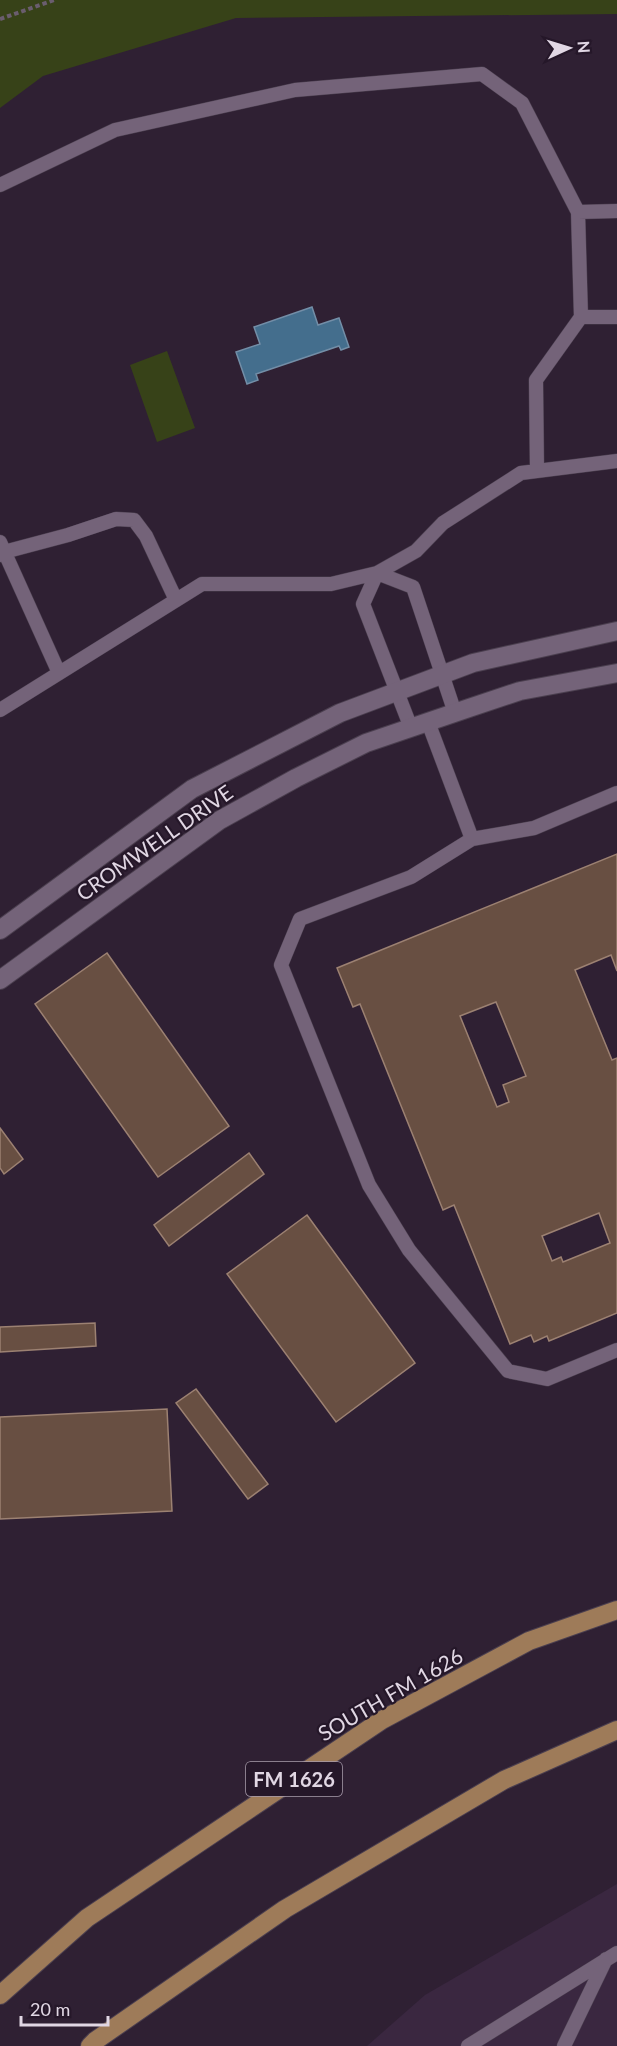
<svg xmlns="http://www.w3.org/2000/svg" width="617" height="2046" font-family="Lato,sans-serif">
<rect width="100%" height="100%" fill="#2f2033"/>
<path fill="#3a2740" d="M617,1884V2046H367L425,1995Z"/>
<path fill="#374218" d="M0,0H617V14L236,18L43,76L0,108Z
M167,351L195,428L157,442L130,365Z"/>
<path fill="#446e8d" stroke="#738ea7" stroke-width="1.5" d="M312,307L318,325L339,318L349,347L341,350L339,346L256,374L258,380L247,384L236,352L260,344L254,327Z"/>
<path fill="#684f42" stroke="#9c8172" stroke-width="1.5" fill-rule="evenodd" d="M617,854V971L611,955L575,970L612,1060L617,1058V1313L549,1341L547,1336L534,1342L531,1335L510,1344L454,1205L443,1210L360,1004L353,1007L337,968ZM496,1002L526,1076L503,1085L509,1102L497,1107L460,1016ZM599,1213L610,1243L563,1262L561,1257L552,1261L542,1236Z
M107,953L229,1126L158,1177L35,1004Z
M0,1128L23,1159L4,1174L0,1168Z
M249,1153L264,1174L169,1246L154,1225Z
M307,1215L415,1363L336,1422L227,1274Z
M95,1323L96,1346L0,1352V1327Z
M196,1389L268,1484L248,1499L176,1403Z
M167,1409L172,1511L0,1519V1417Z"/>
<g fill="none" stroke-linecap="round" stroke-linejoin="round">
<defs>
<path id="lane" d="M0,185L115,130L295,90L482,74L522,103L578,212L617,211
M578,212L581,317
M537,471L536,380L581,317H617
M0,542L59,673
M0,555L4,552L68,535L116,519L134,520L146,536L176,600
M377,573L413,587L455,713
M377,573L363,604L411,728
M0,710L202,584H331L377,573L416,551L443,523L521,473L617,461
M428,722L472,839
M617,793L534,828L472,839L411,877L300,919L281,965L369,1185L409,1250L508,1371L547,1379L617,1350
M468,2046L617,1953
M564,2046L606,1959"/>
<path id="secondary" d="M0,930L192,789L340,713L473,663L617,631
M0,980L220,820L296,778L366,743L469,708L520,691L617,673"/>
<path id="primary" d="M0,1995L87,1918L382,1720L529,1641L617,1610
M90,2046L95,2041L285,1909L504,1780L617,1730"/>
</defs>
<use href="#lane" stroke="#4b3f4f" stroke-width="15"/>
<use href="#secondary" stroke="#4b3f4f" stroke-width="20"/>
<use href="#primary" stroke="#4b3f4f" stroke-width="20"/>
<path stroke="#6a5d6e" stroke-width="4" stroke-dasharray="4.5 3" stroke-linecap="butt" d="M0,19L54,0"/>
<use href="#lane" stroke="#746379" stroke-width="14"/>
<use href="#secondary" stroke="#746379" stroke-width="18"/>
<use href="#primary" stroke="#9e7b59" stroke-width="18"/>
</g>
<g text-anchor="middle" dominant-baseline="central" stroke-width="4.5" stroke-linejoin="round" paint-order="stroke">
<rect fill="#251729" stroke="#a99dac" stroke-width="1.5" x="246" y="1762" width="96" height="34" rx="4.5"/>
<g font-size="20" font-weight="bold" fill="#e1d7e4">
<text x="294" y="1779">FM 1626</text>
</g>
<g font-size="21" fill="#e1d7e4" stroke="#251729">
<text transform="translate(154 842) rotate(-35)">CROMWELL DRIVE</text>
<text transform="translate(390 1694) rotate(-30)">SOUTH FM 1626</text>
</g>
</g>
<g transform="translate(569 48) rotate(86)" stroke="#251729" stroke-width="4.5" paint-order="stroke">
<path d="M0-4.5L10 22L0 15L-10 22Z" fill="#e1d7e4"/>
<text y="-9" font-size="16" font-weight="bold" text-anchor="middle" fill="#e1d7e4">N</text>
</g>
<path d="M21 2016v9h87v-9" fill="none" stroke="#e1d7e4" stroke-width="3"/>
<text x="30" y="2016" font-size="18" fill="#e1d7e4" stroke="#251729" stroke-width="4.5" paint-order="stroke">20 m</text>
</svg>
